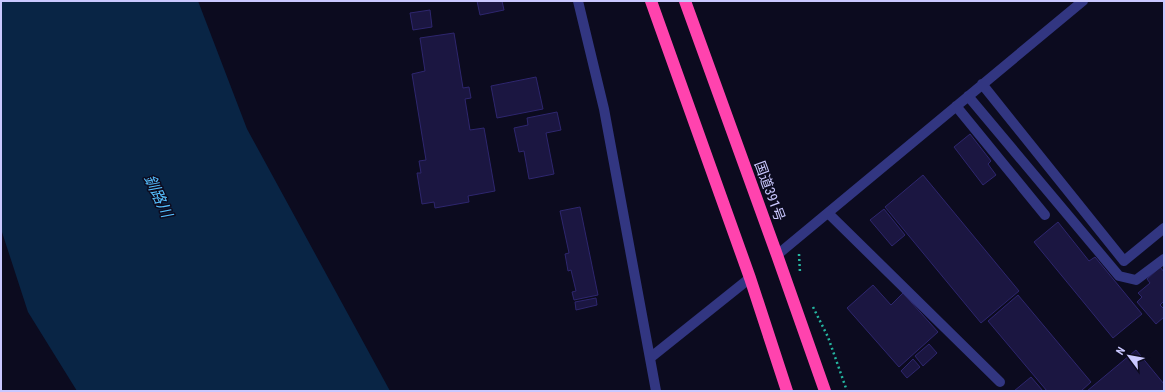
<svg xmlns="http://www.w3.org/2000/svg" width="1165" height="392" font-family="'Roboto Condensed','Noto Sans JP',sans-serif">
<rect width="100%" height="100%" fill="#0c0b1f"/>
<path fill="#092545" d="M1,1H198L247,129L390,391H77L28,312L1,229Z"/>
<path fill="#1b1641" stroke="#2e266e" d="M477,1H502L504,10L480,15Z
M430,10L432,27L413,30L410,13Z
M454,33L463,88L469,87L471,98L465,99L470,130L484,128L495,191L468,196L469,202L435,208L434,202L422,204L417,173H421L419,161L426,160L412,74L425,71L420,38Z
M536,77L543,109L497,118L491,86Z
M557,112L561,130L546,133L554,174L529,179L524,151L519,152L514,128L528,125L527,118Z
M970,134L991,161L988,164L996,175L983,185L954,147Z
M923,175L1019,291L981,323L885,207Z
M580,207L598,295L574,300L572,292L576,291L571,270L568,271L565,254L569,253L560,211Z
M884,209L905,235L892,246L870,220Z
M1058,222L1089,261L1095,257L1142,314L1113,338L1034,242Z
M1160,267L1164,272V301L1160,305L1164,309V317L1156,324L1137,302L1142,297L1138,293L1150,283L1147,279Z
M873,285L891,305L903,293L938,332L899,367L847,308Z
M1018,295L1091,382L1081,391H1047L988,321Z
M596,298L597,305L576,310L575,302Z
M929,344L937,353L923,366L915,356Z
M1136,350L1164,384V391H1087Z
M913,359L920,367L907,378L901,371Z
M1031,377L1043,391H1014Z"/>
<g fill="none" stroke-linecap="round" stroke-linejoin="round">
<path stroke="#25b6a1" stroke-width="2.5" stroke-dasharray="2 3" stroke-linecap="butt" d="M799,254L800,273
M813,307L828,337L847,391"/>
<path stroke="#323681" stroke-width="10" d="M578,1L604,109L656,391
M982,84L1124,261L1164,228
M968,96L1119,276L1136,280L1164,259
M956,106L1045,215
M828,213L1000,382
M777,255L1083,1
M650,358L750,278"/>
<path stroke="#ff43ae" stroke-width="12" d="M651,1L750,278L787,391
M685,1L777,255L825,391"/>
</g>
<g text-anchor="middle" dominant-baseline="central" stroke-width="3" stroke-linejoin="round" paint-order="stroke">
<g font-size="14" fill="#cac8ff" stroke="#0c0b1f">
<text transform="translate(770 191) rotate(70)">国道391号</text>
</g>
<g font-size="15" font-style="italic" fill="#56c0ff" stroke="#0c0b1f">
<text transform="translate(158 196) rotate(65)">釧路川</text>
</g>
</g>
<rect width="1165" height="392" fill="none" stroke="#cac8ff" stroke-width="4"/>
<g transform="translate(1129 356) rotate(302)" stroke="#0c0b1f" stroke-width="3" paint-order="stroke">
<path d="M0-3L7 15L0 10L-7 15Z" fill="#cac8ff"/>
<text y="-6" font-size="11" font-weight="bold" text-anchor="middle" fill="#cac8ff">N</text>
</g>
</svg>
